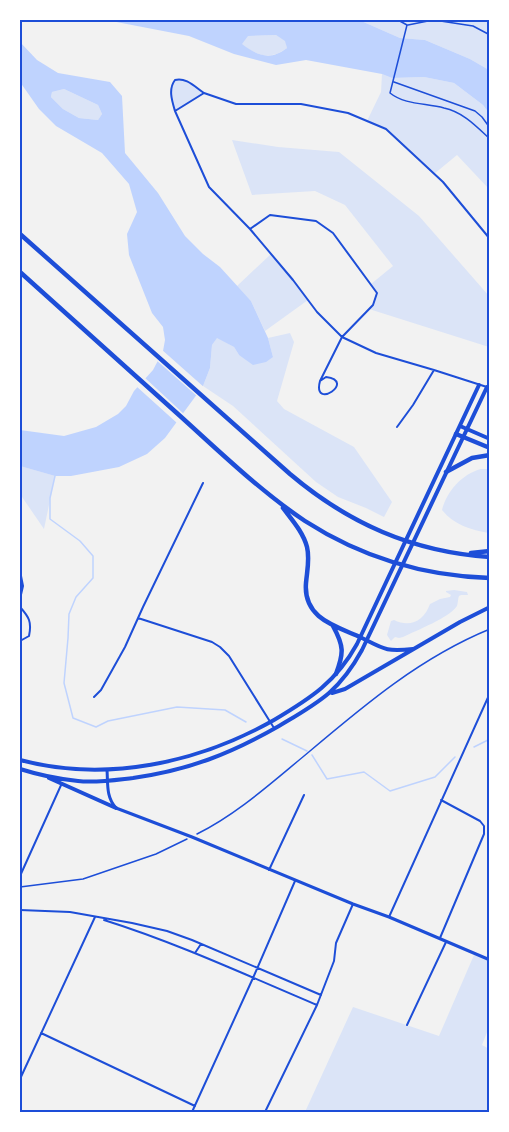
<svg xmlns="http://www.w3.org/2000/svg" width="509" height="1132" font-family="'Varela Round',sans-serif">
<rect width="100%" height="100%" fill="#f2f2f2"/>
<path fill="#dbe4f7" d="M359,20H489V70L470,59L425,40L400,38Z
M276,35L286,41L287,48C269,61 257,55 241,44L247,36Z
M382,74L392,78L424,77L454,83L483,105L489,113V189L457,155L434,174L386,129L367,121L381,92Z
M175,80L186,81L204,93L175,111C172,101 168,89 175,80Z
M64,89L98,105L102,114L98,120L79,118L63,109L51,97L52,92Z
M232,140L278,147L339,152L419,216L489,296V347L369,309L373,306L378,293L371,284L393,266L345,205L315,191L252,195Z
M271,254L308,300L265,331L251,301L237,286Z
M290,333L294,342L277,401L284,409L354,447L392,502L384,517L366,508L338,497L316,482L233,406L203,386L210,368L212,345L217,337L234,347L239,355L273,357L268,338Z
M20,466L55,476L44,529L20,494Z
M481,469H489V533C471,530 454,525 442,510C447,491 462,474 481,469Z
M454,590L467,592L468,595H461L459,596C458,598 458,603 457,606C449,618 417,630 403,637L399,638L395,637L391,641L387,635L391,621L394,620C410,628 424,621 430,604L440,599L450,597L451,595L446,592V591Z
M474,955L489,961V1027L482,1045L489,1049V1112H305L353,1007L439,1036Z"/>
<path fill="#bfd3fe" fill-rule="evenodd" d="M106,20H359L400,38L425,40L470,59L489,70V113L483,105L454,83L424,77L392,78L382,74L306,60L276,65L234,54L189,36ZM276,35L285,41L287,48C270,61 258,56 242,44L248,36Z
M20,42L37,60L58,73L110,82L122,96L125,153L158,193L185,236L203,254L220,267L251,301L268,338L273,357L266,362L253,365L239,355L234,347L217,338L212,345L210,368L203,386L165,438L147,454L119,467L71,476H55L20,466V430L64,436L96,427L118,414L126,406L134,391L153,370L163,351L165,340L163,327L152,313L129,255L127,234L137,212L129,184L102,153L56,126L39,109L20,82ZM64,89L98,105L102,114L98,120L79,118L63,109L51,97L52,92Z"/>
<path fill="#f2f2f2" d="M161,349L205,388L198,397L155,359Z
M144,377L185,415L177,423L136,386Z"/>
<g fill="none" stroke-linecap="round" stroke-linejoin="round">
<path stroke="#bfd3fe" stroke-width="1.5" d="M55,476L50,498V519L80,541L93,556V578L76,597L69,614L68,638L64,683L73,718L96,727L108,721L177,707L225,710L246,722
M282,739L307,751
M474,747L490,739
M312,755L327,779L364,772L390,791L435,777L455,757"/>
<path stroke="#1d4ed8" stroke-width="1.5" d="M398,20L407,25
M434,20L473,26L490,35
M407,25L390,93C405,105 426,103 444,108C463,112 476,126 490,139
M408,25L433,20
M394,82L475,111L482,117L490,128
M197,834C237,814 270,784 304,756C362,707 419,658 490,629
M20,887L83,879L156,854L187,839"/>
<path stroke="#1d4ed8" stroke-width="2" d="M175,111C172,101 168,89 175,80C186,77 195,87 204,93
M250,229L270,215L316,221L333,233L377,293L373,305L342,337L320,381C312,411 357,381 326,377L320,381
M490,239L443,182L386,129L348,113L301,104H236L204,93L175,111L209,187L250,229L293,280L317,312L342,337L376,353L434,370L490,388
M397,427L413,405L434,370
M20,571L23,586L20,599
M20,607C29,617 32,622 29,636L20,641
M138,618L212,642L220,647L229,656L274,728
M94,697L101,690L125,647L143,607L203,483
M269,870L304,795
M20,876L62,783
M20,910L70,912L132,923L167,931L192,940L321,995
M389,917L490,693
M104,920C177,943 246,975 317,1005
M440,938L484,834V826L480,821L441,800
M195,953L201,944
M407,1025L446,942
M41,1033L195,1106
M20,1079L95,917
M192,1112L253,978L295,881
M265,1112L317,1005L334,961L336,943L353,904"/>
<path stroke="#1d4ed8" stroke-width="3" d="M107,770C108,784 106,797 116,808L192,837L353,904L389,917L490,960"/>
<path stroke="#1d4ed8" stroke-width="4" d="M460,426L490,439
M360,637C384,649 385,652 413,649
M332,693L345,689L460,622L490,607
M20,760C106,783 198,763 274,720C311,698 336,682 357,644L479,385
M20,769C39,775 58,779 78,781C96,783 115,780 133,778C189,770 230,754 279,726C319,702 339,692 362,650L487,387
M49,778L116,808"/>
<path stroke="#1d4ed8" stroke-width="4.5" d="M20,234L290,474C348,523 412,552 490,557
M20,272C73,320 126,368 179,415C219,451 260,491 305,521C361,557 423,576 490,578
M456,434L490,448
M446,472L472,458L490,455
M283,508C292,520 303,532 307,547C310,559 307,571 306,583C303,618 335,626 360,637
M471,553L490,551
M333,626C344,646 344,653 336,674"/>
</g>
<rect width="509" height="1132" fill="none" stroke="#ffffff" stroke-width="42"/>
<rect x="21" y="21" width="467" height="1090" fill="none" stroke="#1d4ed8" stroke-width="2"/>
</svg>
